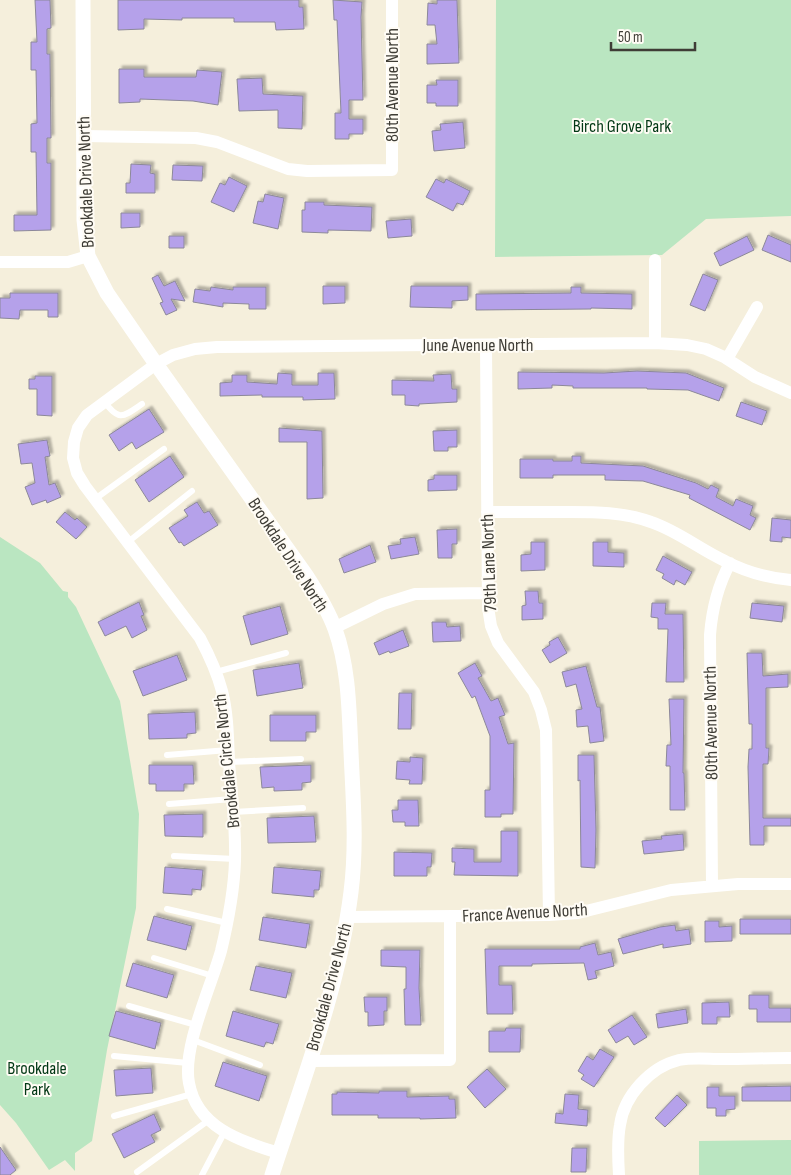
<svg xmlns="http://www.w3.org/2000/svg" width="791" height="1175" font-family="'Sofia Sans Condensed',sans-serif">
<defs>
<filter id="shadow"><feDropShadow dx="3" dy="-3" stdDeviation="1" flood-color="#0004"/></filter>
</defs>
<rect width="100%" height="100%" fill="#f5efdc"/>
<path fill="#bae6c1" d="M496,0H791V216L706,219L662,255L495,257Z
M0,537L40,563L63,591L68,592V597L76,607L120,701L139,814L136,908L107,1050L92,1141L75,1153V1171L65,1160L49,1170L16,1123L0,1105Z
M791,1140V1175H699V1141Z"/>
<path fill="#b5a1ea" stroke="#8c8899" filter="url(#shadow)" d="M35,0H50L51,28L47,29V54H50L51,138H47V163H51V230L14,231V215H37L36,152H31V124L37,123L36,70H31V42H37Z
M118,0H299V7H303L304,29L276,30L275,22H234V18H182V20L144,19V29L118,30Z
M333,0L362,2L361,17L363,100H349V119H363V134H349V139H335V113H341L337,20H334Z
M437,0H457L459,63L427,64V44H437L435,25H427L428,3L437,4Z
M119,69H144V77H196L197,70L222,72L218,105L193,101L140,99V102L119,103Z
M262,78L263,94L303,96L302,129L278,128V110L239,111L237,79Z
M436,80H458V106H436V103H427V85H437Z
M463,122L465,148L434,151L432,131L441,130L440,124Z
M131,164L151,165L150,173L155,174V193H126V183H130Z
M173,165L203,166L202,181L172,180Z
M229,177L247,186L234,212L211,202L220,183L225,185Z
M436,179L444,183L446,179L470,191L463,205L457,203L453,211L426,197Z
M265,194L284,198L278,229L253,223L258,201L263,202Z
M305,202H324V205L372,207L371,231L328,230V233L302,232V210H305Z
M121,213H140V227L121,228Z
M411,219L412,236L388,238L386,221Z
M768,235L791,245V262L762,250Z
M169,236H184V248H169Z
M747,236L754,250L720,266L714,253Z
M703,274L718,280L705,311L690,305Z
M158,275L164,286L175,281L185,301L171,299L177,310L166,315L160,303L163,302L152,278Z
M323,286H345V303L323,304Z
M411,286H468V300L452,301V308L410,307Z
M211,287L233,290V287H266V309H249V304L223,303V307L193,302L195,289L210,291Z
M571,287H581V293L632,294V309L591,308V309L476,310V294L571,293Z
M10,293H58V317H48V310H20L19,319L0,318V298H10Z
M637,371L686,373L724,388L719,401L688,390L647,389V388H573V386L552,385V388L518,389V372L604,373Z
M278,373L292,374V385H318V373H334L335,399L303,400V397H262V395L220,396V383L232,382V375H247V382L277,384Z
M451,374L452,389H457V402L419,404V406L405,405V395H392V380L434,381L433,375Z
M35,376H52V416L37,415V389H29V379H35Z
M741,402L767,411L762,425L736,416Z
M149,409L164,432L136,449L132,442L119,451L109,435Z
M279,428L322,431L323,498L307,499V442H279Z
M457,430V447H448V451H434L433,431Z
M47,440L50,456L45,457L49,485L55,483L61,497L47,503L46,500L32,505L25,487L35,483L32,463L21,464L18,444Z
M170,456L184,477L149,502L135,480Z
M572,456H581V463L643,466L696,483L708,489L711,485L719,489L716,497L733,506L736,499L753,506L750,515L756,518L750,530L689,498L690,495L643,481L605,480V475H553V478H520V459H553V461H572Z
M434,475H457V490L428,491V480L434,479Z
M197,502L204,513L209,511L218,525L184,546L181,542L179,543L169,528L188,516L184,510Z
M65,512L75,520L77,518L87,527L76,539L56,522Z
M772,518L791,520V538L782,537V542L770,541Z
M457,529V544H452V558H438L437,530Z
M415,537L419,554L391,559L388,546L401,544L400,539Z
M531,542H545V570L521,571V555L531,554Z
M593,542H608V552L624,553V567L593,566Z
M370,545L376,562L344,573L339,559Z
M663,556L692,572L685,585L676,580L674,585L662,578L664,574L656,570Z
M525,591H538L539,603H543V619L522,620V606L526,605Z
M139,602L144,615L141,616L147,630L132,638L126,626L105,636L98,622Z
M652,603H666L665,614H683L684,682H666L668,629H658V618L651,617Z
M752,603L784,606L782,622L750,618Z
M280,606L288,634L251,645L243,616Z
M432,622H446L447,627L460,626L461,641L433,642Z
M403,630L409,646L390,653L389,651L379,655L374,643Z
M558,637L567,653L550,663L542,650L550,645L549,642Z
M747,653H762L763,676L788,674V687L766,688V748H769L768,764H763V818H791V826H764V845H750L748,767L749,749H752V724H749Z
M177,655L187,680L143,696L133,671Z
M299,663L303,688L257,696L253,670Z
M475,663L482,676L478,678L491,701L498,698L505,715L499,717L508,744L514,743L513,814H501V817H485V790H490V736L475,696L472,698L458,673Z
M586,666L597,707H600L604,741L590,743L588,726L577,727L576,710L582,709L576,684L566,687L562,672Z
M399,693H412L411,729H398Z
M669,699H684L683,773H684L685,810H670V766H666L667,745H671Z
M195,712L196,733L187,734V738L149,739L148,714Z
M270,715H316V732H306V741H270Z
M578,755H594L596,830L595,868L581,867L580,780L578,781Z
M410,757L423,758L422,784H409L410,780L396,779L397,761L410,762Z
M149,765H193L194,784H184V791H156V784H149Z
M311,765V782L302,783V790L274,791V787L262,788L260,767Z
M398,800H418L419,826H405V822H393L392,810H398Z
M203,814V837L165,836L164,815Z
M314,816L316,842L268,843L267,818Z
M501,831H518V876L454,875L455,862H452V848L474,849V862H501Z
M683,834L684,850L644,854L642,841L662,839L661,836Z
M394,852L432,853L431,867H427V876H394Z
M165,867L203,870L201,890L192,889V895L163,893Z
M274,867L321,871L319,890H314V897L272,893Z
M154,916L192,926L186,950L147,940Z
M263,917L310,924L306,948L259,940Z
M740,919H791V934H740Z
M705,921H719V927L732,926V941L705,942Z
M675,925L676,931L689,929L691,944L663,948V944L623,954L618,939L660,927Z
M595,943L598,955L611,952L614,966L595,971L597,978L588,980L584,963L532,964V966H499V985H512L513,1014H487L485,949H580V947Z
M381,950H420L419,988L421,1025H405L404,989H406V967L381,966Z
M133,963L174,975L167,998L126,986Z
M256,966L292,973L286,998L250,990Z
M749,995H769V1008H791V1022H757V1009H749Z
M364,997H387V1011H384V1025L368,1026V1012H365Z
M729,1002L730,1017H717V1024H702V1003Z
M686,1009L688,1023L658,1028L656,1014Z
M116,1011L161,1023L155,1049L109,1036Z
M233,1011L279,1024L273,1044L266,1042L264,1047L226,1036Z
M632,1015L647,1037L634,1045L628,1036L616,1043L608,1030Z
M506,1028H521L520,1052H489V1031H505Z
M600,1049L614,1057L594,1087L581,1079L584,1075L578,1071L587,1056L593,1060Z
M223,1062L267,1076L259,1101L215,1086Z
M151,1068L153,1093L116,1096L114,1070Z
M487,1069L506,1089L485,1108L467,1087Z
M791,1086V1101H742V1087Z
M707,1087H719V1096H735V1109L726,1110V1116H716V1108H707Z
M379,1091H407V1097L449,1096V1099H455L456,1118L420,1119V1118H378V1115H332V1094H337V1092L379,1093Z
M565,1094L579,1095L578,1109L588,1110L587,1126L555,1123L556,1113L563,1114Z
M677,1095L687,1105L665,1127L655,1118Z
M154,1114L161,1130L151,1135L155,1142L124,1158L112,1134Z
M0,1147L16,1170L10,1175H0Z
M572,1148H587L586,1172H571Z"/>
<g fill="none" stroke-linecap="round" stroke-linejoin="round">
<path stroke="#fff" stroke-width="6" d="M104,401C119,422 123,417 142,404
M95,499L164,449
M128,542L192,491
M216,672L286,653
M167,755L228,750
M229,762L301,759
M169,804L232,799
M233,812L303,808
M174,856L235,859
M167,909L227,923
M154,958L213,976
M129,1006L196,1025
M193,1040L260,1065
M114,1056L188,1063
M114,1116L192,1094
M137,1172L209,1120
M202,1175L224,1133"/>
<path stroke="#fff" stroke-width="12" d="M84,136L196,138L217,142L288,169L307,171L392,170V0
M655,260V343
M0,262H68L88,256
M486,345L488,607L491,626L498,643L534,692L541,710L546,730L549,915
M727,359L757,307
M487,512C511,512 536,512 560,512C591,512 621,511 651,522C678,531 699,549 725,561C746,572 767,578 791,580
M334,628L383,604L415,594L487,593
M712,886L710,635C712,609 717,587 730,563
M347,917L549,915L578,913L671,890L738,884H791
M309,1061L450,1060V916
M279,1153C241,1141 197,1128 189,1083C182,1048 211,987 221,951C228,922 234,891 235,861C236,828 232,795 229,763C228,739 228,714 222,691C217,672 209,655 200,638L85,486L77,473L73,458L74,442L78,428L87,415L156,364L173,355L195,349L217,347L655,343L687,345L706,349L724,357L755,377L791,393
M619,1175C618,1159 617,1141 620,1125C624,1096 650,1067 679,1060C693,1057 708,1059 722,1059C745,1059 768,1058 791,1058"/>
<path stroke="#fff" stroke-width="15" d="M83,0L84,220L88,256L107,293L156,364L306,575C317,592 328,610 335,629C349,668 349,710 351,752C353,798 357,845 351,892C339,989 302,1082 272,1175"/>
</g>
<g text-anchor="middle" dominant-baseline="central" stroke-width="4" stroke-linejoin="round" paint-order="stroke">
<g font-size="18" fill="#3f3d36" stroke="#fffcf5">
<text transform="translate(392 85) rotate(-90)">80th Avenue North</text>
<text transform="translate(86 182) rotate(-92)">Brookdale Drive North</text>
<text x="478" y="345">June Avenue North</text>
<text transform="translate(288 555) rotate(57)">Brookdale Drive North</text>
<text transform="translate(489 563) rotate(-92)">79th Lane North</text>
<text transform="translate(711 723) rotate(-91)">80th Avenue North</text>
<text transform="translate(227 761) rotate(-96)">Brookdale Circle North</text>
<text transform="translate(525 913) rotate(-3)">France Avenue North</text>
<text transform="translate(329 987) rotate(-75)">Brookdale Drive North</text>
</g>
<g font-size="18" fill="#023815" stroke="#fffcf5">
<text x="622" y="126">Birch Grove Park</text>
<text x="37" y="1068">Brookdale<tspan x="37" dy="21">Park</tspan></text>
</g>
</g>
<path d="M611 42v8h84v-8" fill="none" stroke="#3f3d36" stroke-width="2.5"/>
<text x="618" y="42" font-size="15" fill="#3f3d36" stroke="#fffcf5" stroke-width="4" paint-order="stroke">50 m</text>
</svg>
